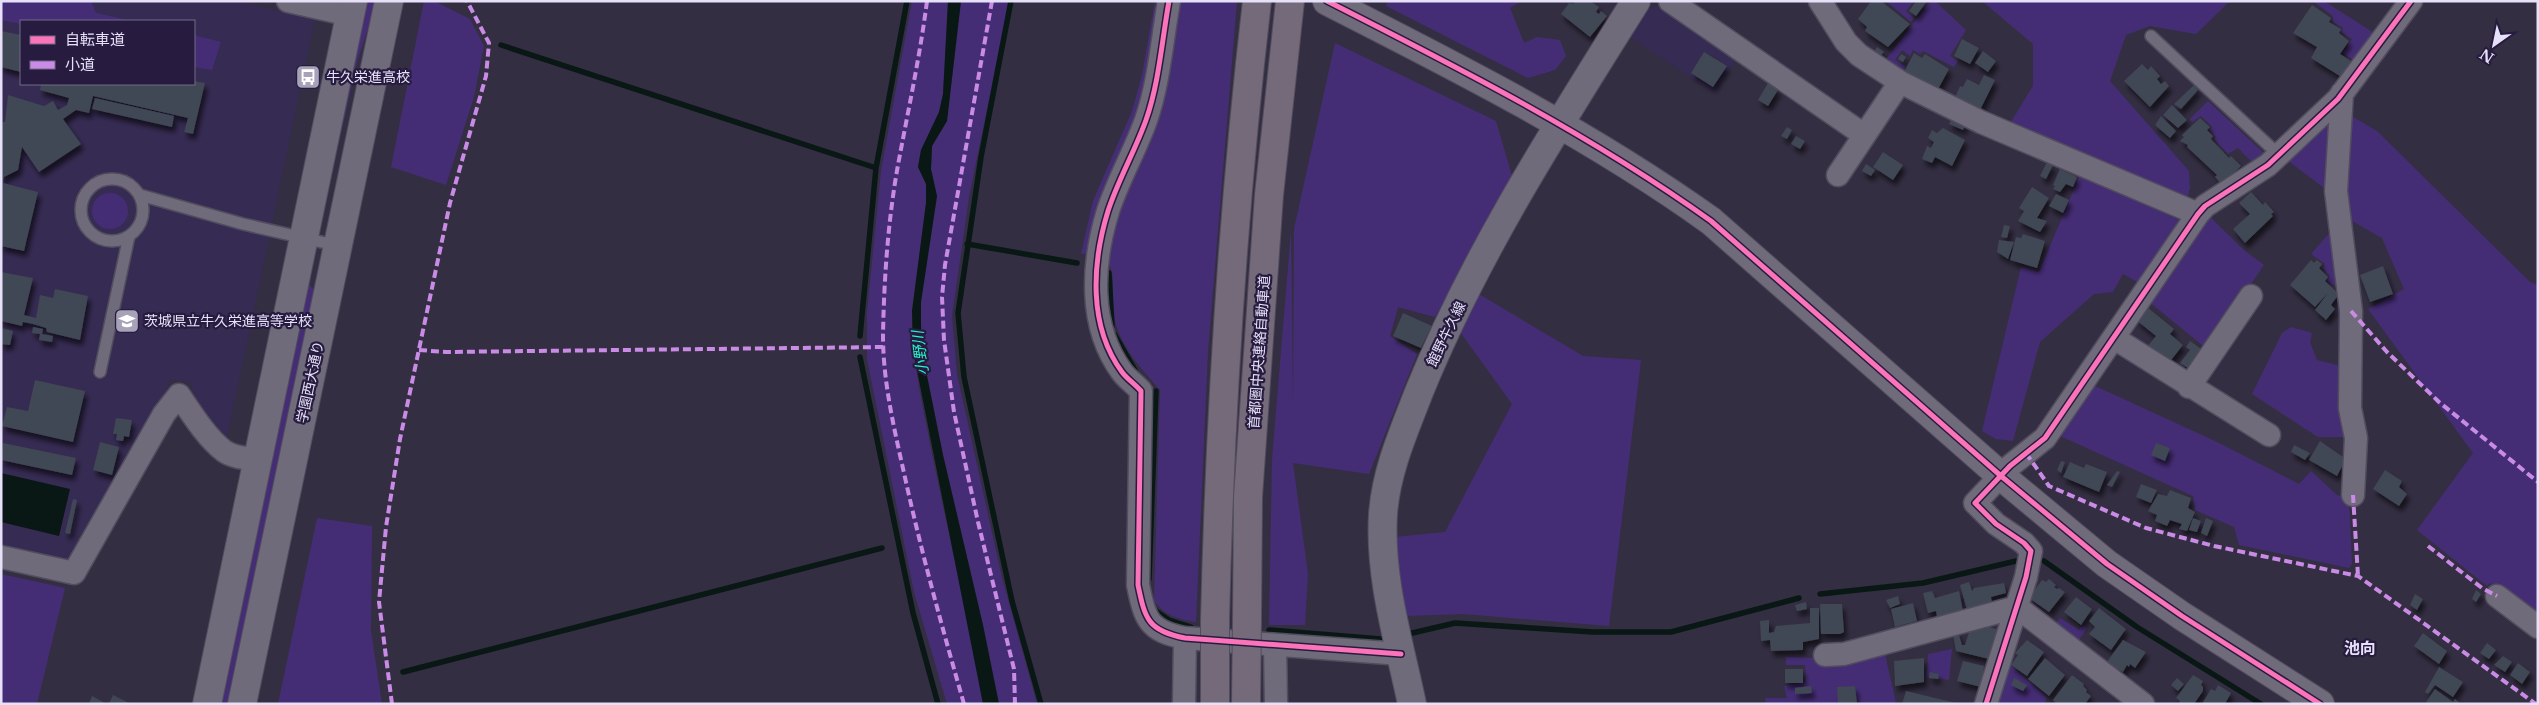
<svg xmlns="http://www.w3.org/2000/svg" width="2539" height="705" font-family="'Libre Baskerville','Noto Sans JP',serif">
<defs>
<filter id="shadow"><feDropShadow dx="3" dy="5.5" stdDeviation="2.5" flood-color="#0009"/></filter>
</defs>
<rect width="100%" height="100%" fill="#342e42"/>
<path fill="#362b52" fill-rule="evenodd" d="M1,1H237L315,19L227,438L203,414L189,381L170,380L161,404L72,559L63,564L1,550ZM21,21H194V84H21Z
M1659,6L1736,59L1715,93L1628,36L1644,9Z"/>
<path fill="#452d75" d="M1,1H91L96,13L132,21H21V24L1,20Z
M363,1H377L357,62L331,178Z
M424,1H434L470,19L484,46L474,97L446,185L391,167Z
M912,1H948L943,94L939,112L921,150L918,167L926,184V203L912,311C911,359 923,406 932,454C949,537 969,620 983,704H947L914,592L867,359V313L881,171Z
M961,1H1009L969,197L952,316L957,374L1002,578L1037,704H999L983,625L943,455L922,351L921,325V302L937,196L931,169L932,146L947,121Z
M1155,1C1160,89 1122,172 1092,253L1081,254L1093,201L1132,111L1142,75Z
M1176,1H1237L1208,351L1196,622C1177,619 1166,616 1154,601L1160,390C1139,366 1117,343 1113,310C1111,294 1117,275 1107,261L1111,233Z
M1388,1H1521L1510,8L1524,43L1537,37L1560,40L1566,56L1555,70L1528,78L1386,6Z
M1886,1H1914L1906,11L1914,18L1911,22Z
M1931,1H1935L1966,30L1950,56L1958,61L1954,67L1923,51L1920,54L1913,50L1910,56L1902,50L1895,60L1905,66L1904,72L1882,64Z
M1982,1H2230L2196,34L2150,26L2126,35L2110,81L2189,171L2190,188L2186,203L2009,125L2033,86V44Z
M2313,1H2324L2374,33L2355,61L2343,53L2352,39L2341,32L2343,28L2333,22V16Z
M194,35L221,42L212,70L194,67Z
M1335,43L1496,121L1514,183L1435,317L1398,307L1390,336L1417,354L1369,474L1293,463L1308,574L1305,625H1269L1272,460L1291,231L1293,407L1294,229Z
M2208,101L2265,154L2253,163L2238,148L2228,154L2214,139L2216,137L2210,130L2212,127L2201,116L2192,122L2190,119Z
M2337,108L2328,191L2287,160Z
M2350,115L2377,131L2530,282L2538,285V618L2490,583L2487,586L2417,530L2473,453L2368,309L2404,289L2382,238L2343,216Z
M2080,175L2179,220L2143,285L2123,274L2113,292L2094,294L2040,342L2013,441L1996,439L1982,431L2021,267L2039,272Z
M92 211a18 18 0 1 1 36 0a18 18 0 1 1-36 0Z
M2207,214L2244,250L2264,265L2207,349L2148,301Z
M2332,230L2340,277L2336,286L2327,281L2330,276L2323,268L2325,264L2311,254Z
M309,284L316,293L232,704H217L302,290Z
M1472,290L1583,356L1641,360L1609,626L1464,614L1405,616L1395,537L1445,532L1512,404L1458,329Z
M2291,327L2312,333L2310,342L2317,360L2341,366L2349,437H2318L2252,394L2282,333Z
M2093,385L2215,441L2299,484L2311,471L2337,495L2349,499L2352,564L2349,568L2239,545L2234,527L2195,510L2193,496L2058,435Z
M317,518L372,526L371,631L382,704H278Z
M1,574L65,588L37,704H1Z
M2060,618L2079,630L2083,625L2087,628L2078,641L2055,625Z
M1952,649L1949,680L1927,677L1928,654Z
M1885,650C1887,669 1893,685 1896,704H1766L1765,698H1787L1784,686L1806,682L1805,665H1786V657L1844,659Z
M2008,663L2047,698L2044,704H1996Z"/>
<path fill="#091815" d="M948,1H961L947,121L932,146L931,169L937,196L921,302V325L922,351L943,455L983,625L999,704H983L913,350L912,311L926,203V184L918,167L921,150L939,112L943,94Z
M1,473L70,489L59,536L1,522Z"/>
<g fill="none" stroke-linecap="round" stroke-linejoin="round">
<path stroke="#091815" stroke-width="5.5" d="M1011,1L981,157L958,313L964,377L1012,601L1041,704
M501,45L876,168
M967,244L1077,263
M1109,273L1112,326
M1115,335L1135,370
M860,336L876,168L907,1
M860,357L913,613L938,704
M2044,561L2137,627L2261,704
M1149,579L1156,391
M1820,594L1923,583L2016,561
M1153,609L1169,620L1191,627
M1269,630L1381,639
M1408,634L1455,623L1593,632H1671L1799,598
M403,672L882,548"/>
</g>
<path fill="#404654" filter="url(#shadow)" d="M1575,1H1590L1599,7L1596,12L1599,14L1601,11L1607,16L1590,37L1561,14L1569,3L1573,4Z
M1871,1H1881L1910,24L1888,47L1865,31L1867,27L1858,19Z
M1916,1H1927L1916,16L1909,11Z
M2312,5L2331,18L2329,22L2341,29L2339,33L2349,41L2340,54L2354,63L2343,78L2311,58L2317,47L2293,33Z
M1,31L21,35V72L1,67Z
M1962,39L1979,48L1970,64L1954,56Z
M1877,47L1884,52L1880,56L1874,52Z
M1983,51L1996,61L1988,72L1975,63Z
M1704,52L1727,66L1713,87L1691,73Z
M1914,53L1922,58L1925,54L1949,69L1937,91L1904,72Z
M1901,54L1906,57L1903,62L1898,59Z
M2142,64L2148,70L2151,66L2160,76L2157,79L2161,84L2165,81L2169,86L2150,107L2124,81Z
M1984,75L1995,80L1979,112L1954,100L1960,86L1963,87L1967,79L1979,85Z
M194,81L205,83L193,134L184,132L188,118L93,96L89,113L76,110L63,119L81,144L39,172L22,147L18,170L4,177L3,183L38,192L24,251L1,246V122H5L8,95L44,106L53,101L58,110L67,105L69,98L40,90L41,84H194Z
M1768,83L1778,90L1768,106L1758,100Z
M2194,85L2198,90L2181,109L2174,104Z
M95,98L174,116L172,127L92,109Z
M2172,105L2187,120L2178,128L2163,115Z
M2161,116L2176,131L2170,138L2155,125Z
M1953,117L1966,124L1963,130L1949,124Z
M2200,118L2210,127L2207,130L2213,136L2211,139L2229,158L2231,156L2241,166L2222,185L2215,177L2217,175L2187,147L2188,145L2180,141L2184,137L2182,135Z
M1787,127L1792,130L1787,139L1781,136Z
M1943,128L1965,140L1952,166L1935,157L1932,163L1922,159L1927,146L1931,148L1934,142L1928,138L1932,130L1937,133Z
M1796,136L1805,141L1800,149L1791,144Z
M1883,152L1903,165L1893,180L1873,167Z
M2047,162L2053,165L2046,179L2040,176Z
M1866,164L1875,170L1871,176L1862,171Z
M2060,169L2077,177L2073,187L2066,184L2060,192L2053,189L2055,186L2053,185Z
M2032,187L2049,198L2037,218L2047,221L2040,232L2018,221L2024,211L2019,208Z
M2251,192L2263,205L2265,202L2274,212L2271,214L2273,216L2245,243L2233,229L2250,214L2239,203Z
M2056,194L2069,200L2063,213L2049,206Z
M2004,225L2010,226L2007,238L2001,237Z
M2023,234L2045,241L2037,268L2010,260L2016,237L2021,238Z
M1999,240L2014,242L2008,259L1997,252Z
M2311,260L2314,263L2317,260L2322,264L2319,268L2328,277L2325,281L2339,294L2331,305L2335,309L2326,320L2315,310L2328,293L2315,307L2290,285Z
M2383,266L2393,294L2370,302L2360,275Z
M1,272L33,278L24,315L36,318L40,295L53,298L55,289L88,296L80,340L47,332L46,328L33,324L23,322L22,326L1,321Z
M2147,307L2174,329L2170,334L2183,345L2168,364L2147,347L2156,336L2136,320Z
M1403,313L1432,326L1421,348L1393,336Z
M33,327L43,329L42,334L53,336L52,342L39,340L40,334L32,333Z
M1,328L13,331L10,345L1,344Z
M2190,341L2204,351L2191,370L2180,363L2190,350L2186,347Z
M35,380L85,391L73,442L2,426L7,407L28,411Z
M116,418L132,420L129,437L124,436L123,441L116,440L117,434H113Z
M2320,441L2346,459L2337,476L2309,460Z
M100,442L119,447L112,475L93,470Z
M3,443L76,458L72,475L1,460Z
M2156,443L2170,448L2165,461L2151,455Z
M2294,445L2310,453L2305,460L2291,452Z
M2061,461L2065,462L2061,473L2057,470Z
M2070,462L2084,468L2086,464L2107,472L2099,492L2063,477Z
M2385,470L2402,481L2399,487L2407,494L2399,506L2373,489Z
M2117,471L2120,472L2112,487L2107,485Z
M2141,484L2157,490L2151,503L2136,497Z
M2170,490L2191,498L2188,508L2195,512L2187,531L2179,529L2182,524L2170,520L2167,526L2155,521L2157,515L2148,511L2158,494L2167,496Z
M73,499L77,500L70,534L65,533Z
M2193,518L2201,521L2197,532L2189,530Z
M2206,518L2213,521L2207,536L2201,533Z
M2049,579L2056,585L2054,587L2057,589L2059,588L2065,592L2049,612L2029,598L2042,580L2046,582Z
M1969,582L1972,591L1974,588L2004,583L2006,593L1991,597L1992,603L1967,610L1960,585Z
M2476,590L2481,594L2476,602L2472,599Z
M1932,591L1935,598L1959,591L1963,611L1937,617L1936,611L1928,613L1923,593Z
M2415,594L2423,599L2417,610L2410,605Z
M1898,596L1900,604L1890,608L1886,600Z
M2076,597L2092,609L2081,625L2064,612Z
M1806,602L1807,609L1797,611L1795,605Z
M1913,603L1917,621L1895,627L1891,609Z
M1820,604H1842L1844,632L1840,634H1821Z
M1810,608H1819V639L1803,642V650L1771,651L1770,640L1761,641L1760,621L1769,620V633L1774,632L1776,626L1810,623Z
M2099,608L2126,629L2111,650L2089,634L2095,627L2089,621Z
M1986,626L1999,630L1989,659L1956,651L1953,634L1958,632L1962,645H1965L1970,629L1974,627L1985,629Z
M2423,633L2447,651L2439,664L2414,646Z
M2027,640L2044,652L2027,676L2011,665L2018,655L2015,653Z
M2123,640L2146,652L2135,668L2130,664L2129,667L2127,665L2123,672L2106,663Z
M2487,643L2496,650L2489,659L2480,653Z
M2503,656L2512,662L2505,672L2494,665Z
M1924,658V682L1895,686L1894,661Z
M2045,658L2065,675L2049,696L2028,679Z
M1963,661L1984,666L1981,687L1957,681Z
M2518,663L2530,672L2522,684L2510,675Z
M2439,667L2463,682L2453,697L2435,685L2428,694L2425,692Z
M1785,669H1803V683H1785Z
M1930,672L1939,674L1938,679L1929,678Z
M2072,675L2084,684L2083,686L2087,690L2086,692L2091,696L2085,704H2057L2053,700Z
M2193,675L2203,681L2201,685L2203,687V691L2194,704H2178L2180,701L2176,698Z
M2014,678L2027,685L2023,691L2011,685Z
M2177,678L2184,684L2178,691L2171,685Z
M2218,685L2231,693L2225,704H2202L2211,689L2215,691Z
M1811,686L1812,693L1795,694V688Z
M1855,686L1857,704H1838L1837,687Z
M2435,689L2453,702L2455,699L2459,702L2458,704H2428L2426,702Z
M1906,691L1956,703V704H1902Z
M113,695L131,704H109Z
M92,696L107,704H89Z"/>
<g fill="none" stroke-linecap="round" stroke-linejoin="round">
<defs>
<path id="service" d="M2151,36L2279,155
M81 210a31 31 0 1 1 62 0a31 31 0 1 1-62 0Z
M140,195L243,224L339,246
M100,372L129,236"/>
<path id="minor" d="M288,1L350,15
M1169,1C1162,40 1159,83 1146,120C1135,151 1118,180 1108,211C1092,263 1088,326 1122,372C1127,379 1135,384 1141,391L1138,585C1145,619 1148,631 1185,638L1401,654
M1670,1L1864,135
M1820,1L1846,42L1859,55L1900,82L1981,122L2198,214
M2342,93L2336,191L2351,311L2350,408L2356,438L2353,495
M1838,175L1900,82
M2114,338L2269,435
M2189,387L2251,296
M1,557L74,573L164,414L179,395C192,414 206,437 224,451C234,458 247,458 259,460
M2497,596L2538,627
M2017,607L2143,704
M1275,645L1276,704
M1825,655L1844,654L2017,607
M1184,704L1185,638
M1986,704L2026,577L2031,551L2024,543L1996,524L1975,503L2010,466L2045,438L2198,214L2205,206L2268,165L2338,99L2411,1"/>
<path id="tertiary" d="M1327,1C1459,68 1591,135 1711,221L2001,476L2107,564L2182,616L2320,704"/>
<path id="secondary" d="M207,704L353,1
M242,704L389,1
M1412,704C1399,642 1379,578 1383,514C1386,471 1404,431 1419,392C1475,254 1557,127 1636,1"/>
<path id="motorway" d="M1215,620C1220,413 1233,207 1257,1
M1247,620L1248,497L1269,195L1290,1"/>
</defs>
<use href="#service" stroke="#514c5e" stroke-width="14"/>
<use href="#minor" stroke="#514c5e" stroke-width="25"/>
<use href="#tertiary" stroke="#514c5e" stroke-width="30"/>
<use href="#secondary" stroke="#514c5e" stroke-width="30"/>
<use href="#motorway" stroke="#514c5e" stroke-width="30"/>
<use href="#service" stroke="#706b7b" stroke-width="11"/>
<use href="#minor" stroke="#706b7b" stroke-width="22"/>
<use href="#tertiary" stroke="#706b7b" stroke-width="28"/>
<use href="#secondary" stroke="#706b7b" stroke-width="28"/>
<use href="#motorway" stroke="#756a79" stroke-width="28"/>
<defs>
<path id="motorway-bridge" d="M1215,704V620
M1246,704L1247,620"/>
</defs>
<use href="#motorway-bridge" stroke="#514c5e" stroke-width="30" stroke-linecap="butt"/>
<use href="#motorway-bridge" stroke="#756a79" stroke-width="28"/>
<path stroke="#ca8be6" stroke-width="4" stroke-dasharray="8 4" stroke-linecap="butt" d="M927,1C920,56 908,111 898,165C888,220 884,279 883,335C883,382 894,428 904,473C921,551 942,627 964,704
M992,1L945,265L942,297L944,340L954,412L978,522L1014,669L1015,704
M2351,311L2387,352L2439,402L2538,482
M419,350L446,352L884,347
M2026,453L2049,486L2146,528L2214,546L2358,576L2536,704
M2353,495L2358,576
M2428,546L2482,588L2497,596
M392,704L379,602L386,527L400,439L450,203L486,76L489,43L467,1"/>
<defs>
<path id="cycleway" d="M1169,1C1162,40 1159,83 1146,120C1135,151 1118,180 1108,211C1092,263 1088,326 1122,372C1127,379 1135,384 1141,391L1138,585C1145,619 1148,631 1185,638L1401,654
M1327,1C1459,68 1591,135 1711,221L2001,476L2107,564L2182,616L2320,704
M1986,704L2026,577L2031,551L2024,543L1996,524L1975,503L2010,466L2045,438L2198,214L2205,206L2268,165L2338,99L2411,1"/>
</defs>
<use href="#cycleway" stroke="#271c3f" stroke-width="8"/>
<use href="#cycleway" stroke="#fb73b8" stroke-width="5"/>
</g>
<defs>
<symbol id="bus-square" viewBox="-11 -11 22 22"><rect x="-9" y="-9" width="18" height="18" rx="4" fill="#a8a2b9" stroke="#271c3f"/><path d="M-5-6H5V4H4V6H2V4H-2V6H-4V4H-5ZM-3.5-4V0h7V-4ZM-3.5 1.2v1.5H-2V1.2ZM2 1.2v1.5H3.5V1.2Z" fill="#fff"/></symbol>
<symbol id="school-square" viewBox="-11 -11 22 22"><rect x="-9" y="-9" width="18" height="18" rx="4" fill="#a8a2b9" stroke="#271c3f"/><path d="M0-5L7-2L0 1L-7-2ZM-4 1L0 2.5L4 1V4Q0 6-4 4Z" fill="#fff"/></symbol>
</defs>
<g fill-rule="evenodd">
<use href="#bus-square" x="294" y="63" width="28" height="28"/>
<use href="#school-square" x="113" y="307" width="28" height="28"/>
</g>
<g text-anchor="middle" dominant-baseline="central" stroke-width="4.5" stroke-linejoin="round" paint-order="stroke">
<g font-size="14" fill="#e6e1f9" stroke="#271c3f" text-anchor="start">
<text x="326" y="77">牛久栄進高校</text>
<text x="144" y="321">茨城県立牛久栄進高等学校</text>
</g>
<g font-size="14" fill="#e6e1f9" stroke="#271c3f">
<text transform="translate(1446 334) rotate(-64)">館野牛久線</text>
<text transform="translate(1259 352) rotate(-86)">首都圏中央連絡自動車道</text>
<text transform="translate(310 382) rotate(-78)">学園西大通り</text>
</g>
<g font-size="15" font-style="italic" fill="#22f7d0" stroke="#271c3f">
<text transform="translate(920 353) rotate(-97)">小野川</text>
</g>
<g font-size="16" font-weight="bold" fill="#e6e1f9" stroke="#271c3f">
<text x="2360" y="648">池向</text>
</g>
</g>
<rect width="2539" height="705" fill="none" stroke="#e6e1f9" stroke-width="5"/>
<rect x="20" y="20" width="175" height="65" fill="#271c3f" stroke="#736b89"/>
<rect x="30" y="36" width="25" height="8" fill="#fb73b8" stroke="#736b89"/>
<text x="65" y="45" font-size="15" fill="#e6e1f9">自転車道</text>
<rect x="30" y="61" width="25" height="8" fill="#ca8be6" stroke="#736b89"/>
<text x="65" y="70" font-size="15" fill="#e6e1f9">小道</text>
<g transform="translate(2494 45) rotate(213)" stroke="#271c3f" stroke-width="4" paint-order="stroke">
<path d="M0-4L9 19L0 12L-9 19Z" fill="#e6e1f9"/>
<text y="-8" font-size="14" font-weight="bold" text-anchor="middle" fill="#e6e1f9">N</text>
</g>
</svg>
